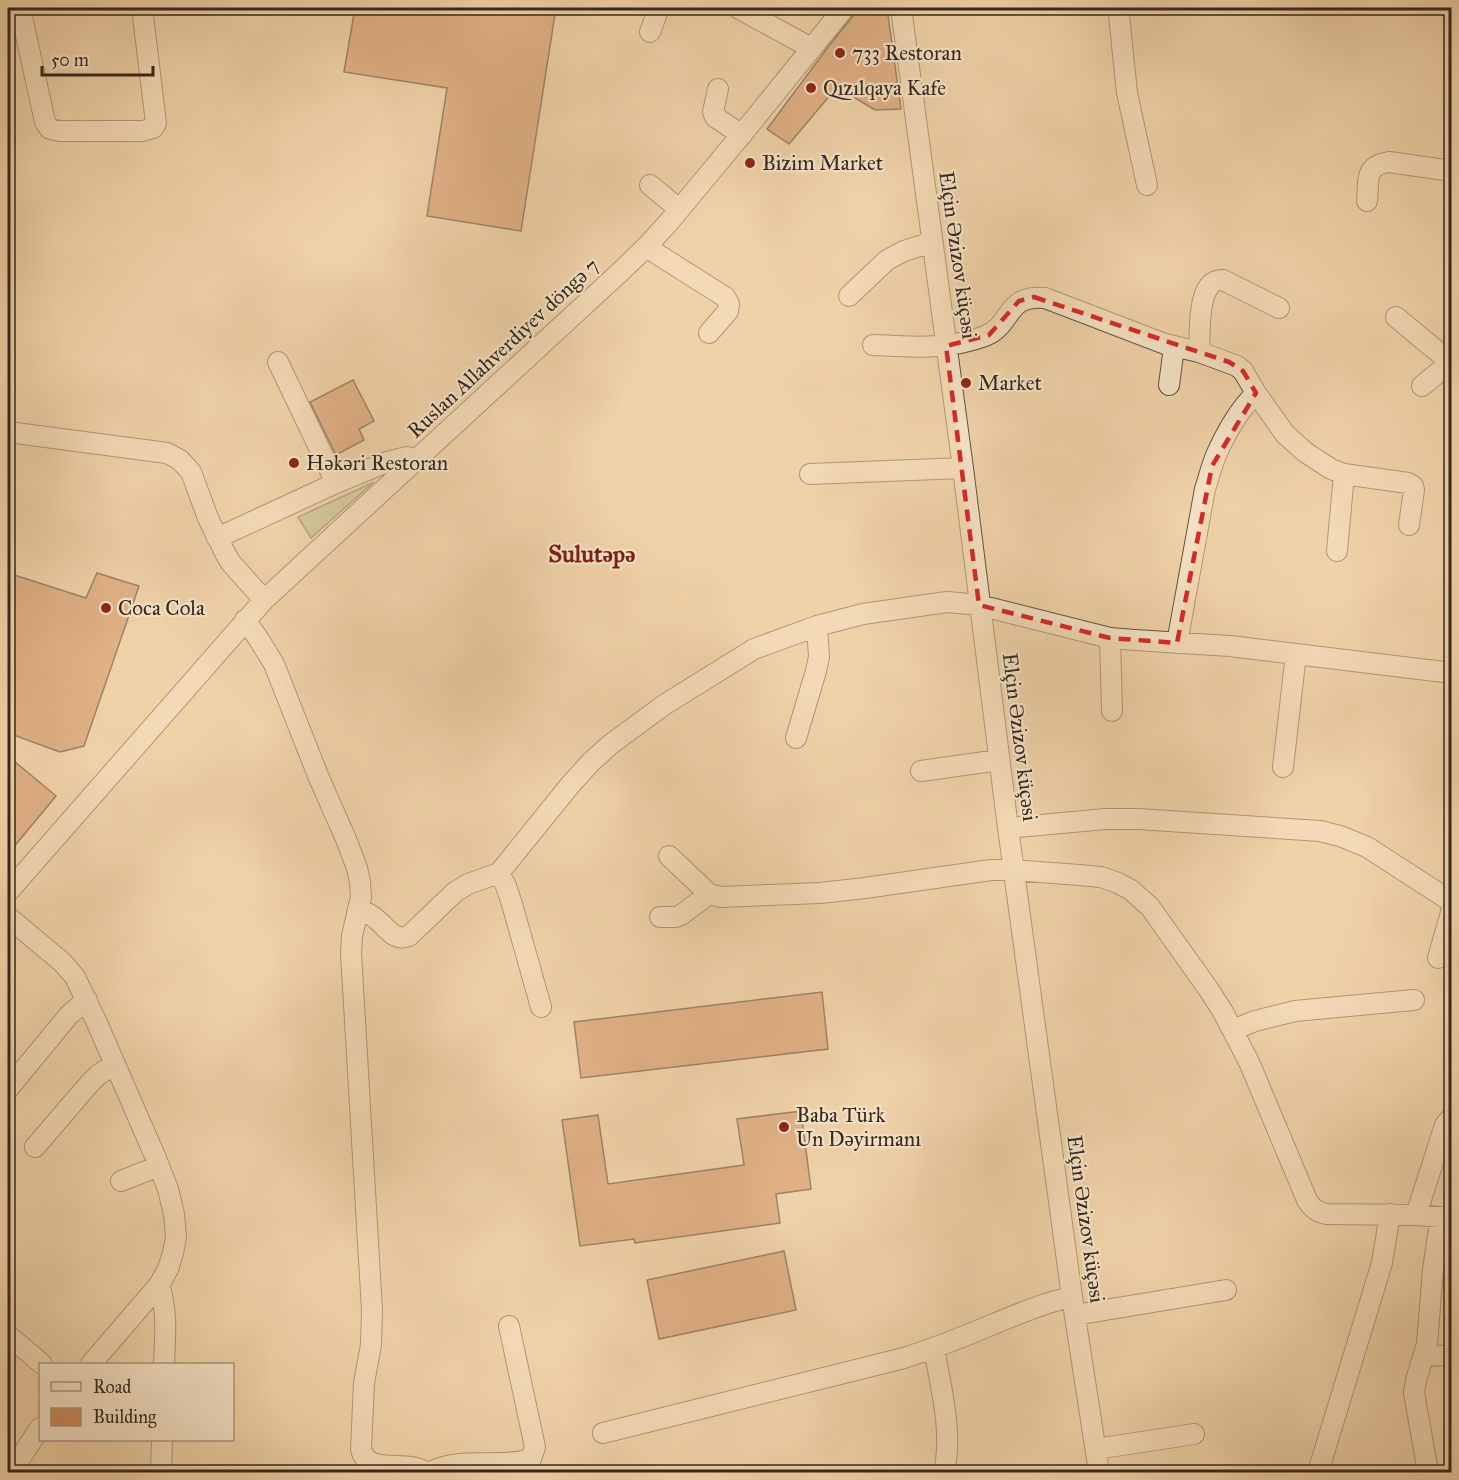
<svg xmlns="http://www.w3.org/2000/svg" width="1459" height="1480" font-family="'IM FELL Great Primer',serif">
<rect width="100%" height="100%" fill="#f0d2a8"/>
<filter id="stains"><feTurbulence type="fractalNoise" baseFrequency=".00333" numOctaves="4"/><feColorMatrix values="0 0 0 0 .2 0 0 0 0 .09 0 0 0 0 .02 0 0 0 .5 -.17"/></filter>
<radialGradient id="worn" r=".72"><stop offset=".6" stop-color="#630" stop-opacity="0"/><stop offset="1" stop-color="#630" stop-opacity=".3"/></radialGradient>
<path fill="#b3bd8c" stroke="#747256" stroke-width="1.5" d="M374,482L311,538L298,517Z"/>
<path fill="#ce8a5e" stroke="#34271f" stroke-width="1.5" d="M355,8H556L521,231L427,216L447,88L344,72Z
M857,8H887L901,109L875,110L837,87L789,144L767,129L828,47L853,16Z
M353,380L374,421L359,429L364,440L336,455L310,402Z
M8,573L86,598L97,573L139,586L84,746L60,752L8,733Z
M8,756L56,796L8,854Z
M822,992L828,1049L581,1078L574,1022Z
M801,1111L811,1189L776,1194L780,1223L635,1243L634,1239L580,1246L562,1120L598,1115L608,1184L744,1165L737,1119Z
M784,1251L796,1310L659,1339L647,1280Z"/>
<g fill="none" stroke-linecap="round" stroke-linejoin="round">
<defs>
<path id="minor" d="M20,8L45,122L50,129L60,131H143L153,128L156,123L142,8
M738,8L811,48
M901,8L963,468L1008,828L1072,1297L1099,1472
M1117,8L1119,15L1127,93L1147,185
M650,32L659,8
M718,89L713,112L715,117L742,135
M650,185L679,209
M1367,201C1369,180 1364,166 1389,162L1452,171
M646,247L725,297L729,304L728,311L709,333
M849,296L887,260L904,251L932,242
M1396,317L1450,362
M873,345C911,347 949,350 985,336C1013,325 1005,294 1045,298L1165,344L1199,352L1237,366L1243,371L1256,393L1285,434L1305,452L1331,469L1344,474L1408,483L1413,486L1414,490L1409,525
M1199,352C1200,335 1198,299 1210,285C1214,281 1217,280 1223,280L1279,308
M278,362L336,483
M1169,385L1174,347
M1422,386L1452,361
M8,432L167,453L180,460L191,472L208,518L225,553L231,563L264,600
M810,474L963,468
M217,538L336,483L387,462L407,457L418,459
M1337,551L1344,474
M245,620L258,638L274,664L319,778L346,839L357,868L360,882L361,897L352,936L351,953L372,1310L371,1345L364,1383L361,1449C367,1476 407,1459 425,1472
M1110,638L1112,711
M1177,643L1205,489C1209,477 1212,464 1217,453C1226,433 1240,409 1256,393
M796,738L816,671L819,657L817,626
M1283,767L1296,654
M921,771L999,760
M1008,828L1105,819H1138L1320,831L1340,836L1367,847L1452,902
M669,856L709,894L721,897L820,893L865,888L991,870H1013L1079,875L1101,877L1118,883L1131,890L1150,907L1209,990L1223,1012L1249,1062L1307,1200C1313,1209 1317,1212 1327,1214L1416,1215L1452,1218
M499,873L506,886L512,904L541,1007
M8,892L264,600L618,274L646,247L669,222L752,122L844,8
M358,909C365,912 371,914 376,919C387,927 393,942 409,936L455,892L468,884L499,873L571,784L591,762L611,744L664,705L754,649L817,626L863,614L947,602L979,605L1110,638L1135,640L1230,646L1452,673
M8,917L62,962L75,977L97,1023L155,1156L168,1189L174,1214L176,1237L173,1253L168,1269L159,1285L91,1364
M660,917H676L681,915L709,894
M1438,958L1452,909
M1233,1030L1255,1021L1295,1011L1414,1000
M8,1089L69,1015L87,1000
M35,1147L90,1083L98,1075L115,1064
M121,1181L159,1166
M1416,1215L1445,1125L1452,1117
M159,1285C168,1311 165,1338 164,1364
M1075,1315L1226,1290
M8,1335L42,1364
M934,1348C941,1389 953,1432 944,1472
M1425,1355L1452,1356
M603,1433L904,1358C935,1348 966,1336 996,1323C1021,1313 1046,1302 1072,1297
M1096,1449L1194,1434
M11,1472L40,1428
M161,1472L162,1440
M431,1472C462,1456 498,1469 531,1459L535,1447L509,1326
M1318,1472L1382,1263L1390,1214
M1428,1472L1414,1393L1416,1380L1427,1344L1433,1269L1441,1217"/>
</defs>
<use href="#minor" stroke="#635241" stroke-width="22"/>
<use href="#minor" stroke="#f5e2c6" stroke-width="20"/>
</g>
<path d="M0 0H1459V1480H0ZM1034,297L1229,362L1243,371L1256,393L1212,466L1177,643L1110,638L979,605L946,346L989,335L1019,301Z" fill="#f0d2a8" fill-opacity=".55" fill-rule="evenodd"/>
<path fill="none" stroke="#d62828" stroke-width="4.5" stroke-dasharray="12 8" stroke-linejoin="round" d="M1034,297L1229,362L1243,371L1256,393L1212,466L1177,643L1110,638L979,605L946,346L989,335L1019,301Z"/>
<g fill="#8f2418" stroke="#f5e2c6" stroke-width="2">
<circle cx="840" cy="53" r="6"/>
<circle cx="811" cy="88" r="6"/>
<circle cx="750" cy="163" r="6"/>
<circle cx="966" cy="383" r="6"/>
<circle cx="294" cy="463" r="6"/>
<circle cx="106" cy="608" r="6"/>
<circle cx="784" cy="1127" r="6"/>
</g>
<g text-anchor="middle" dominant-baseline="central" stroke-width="4.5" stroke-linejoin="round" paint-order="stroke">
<g font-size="21" fill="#34271f" stroke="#f5e2c6" text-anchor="start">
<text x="852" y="53">733 Restoran</text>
<text x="823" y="88">Qızılqaya Kafe</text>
<text x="762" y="163">Bizim Market</text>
<text x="978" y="383">Market</text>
<text x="306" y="463">Həkəri Restoran</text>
<text x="118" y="608">Coca Cola</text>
<text x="796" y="1115">Baba Türk<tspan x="796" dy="24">Un Dəyirmanı</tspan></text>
</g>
<g font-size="21" fill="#34271f" stroke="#f5e2c6">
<text transform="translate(958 255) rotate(82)">Elçin Əzizov küçəsi</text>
<text transform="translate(503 348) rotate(-43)">Ruslan Allahverdiyev döngə 7</text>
<text transform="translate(1020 737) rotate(83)">Elçin Əzizov küçəsi</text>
<text transform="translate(1086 1219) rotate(82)">Elçin Əzizov küçəsi</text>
</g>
<g font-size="24" font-weight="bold" fill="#7a1f14" stroke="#f5e2c6">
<text x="592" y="554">Sulutəpə</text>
</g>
</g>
<rect width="1459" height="1480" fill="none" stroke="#f0d2a8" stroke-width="30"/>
<rect x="9" y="9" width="1441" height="1462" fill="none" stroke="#34271f" stroke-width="3"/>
<rect x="15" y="15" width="1429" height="1450" fill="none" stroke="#34271f" stroke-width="1.5"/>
<rect x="39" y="1363" width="195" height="78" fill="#f5e2c6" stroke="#a89783" stroke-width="1.5"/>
<rect x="51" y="1382" width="30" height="9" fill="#f5e2c6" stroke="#a89783" stroke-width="1.5"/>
<text x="93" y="1393" font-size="18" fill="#34271f">Road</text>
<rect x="51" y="1408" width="30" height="18" fill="#ce8a5e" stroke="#a89783" stroke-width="1.5"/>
<text x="93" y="1423" font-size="18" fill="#34271f">Building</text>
<path d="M42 66v9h111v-9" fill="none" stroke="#34271f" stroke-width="3"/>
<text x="51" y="66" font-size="18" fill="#34271f" stroke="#f5e2c6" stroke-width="4.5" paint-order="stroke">50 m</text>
<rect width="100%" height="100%" filter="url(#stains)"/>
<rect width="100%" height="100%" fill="url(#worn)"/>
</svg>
